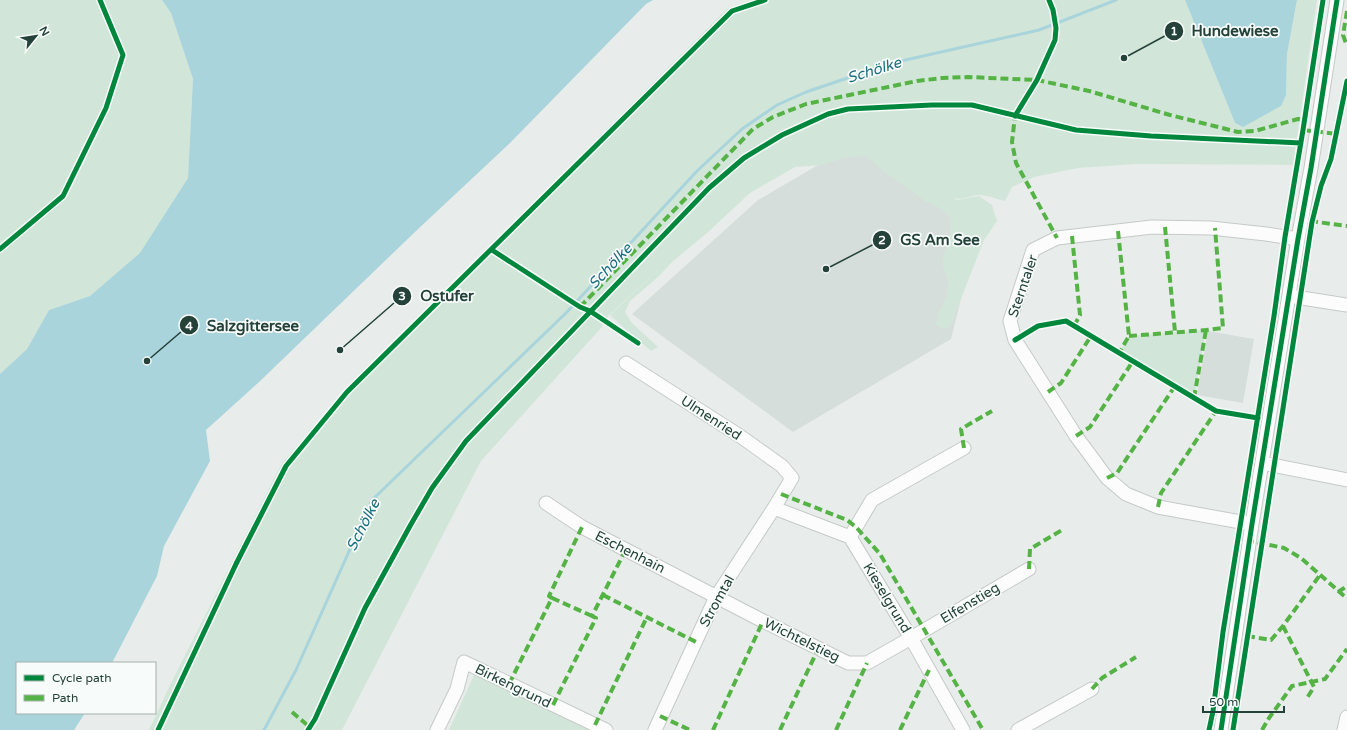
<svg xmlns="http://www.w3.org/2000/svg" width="1347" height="730" font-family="'Varela Round',sans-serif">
<rect width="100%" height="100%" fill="#e8edeb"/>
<path fill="#d6dedb" d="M854,144L980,223L951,339L793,432L632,314L758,200Z
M1208,331L1254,339L1243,403L1197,395Z"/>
<path fill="#d1e6d8" d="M0,0H162L171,13L193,79L188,178L141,253L90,296L49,310L27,349L0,374Z
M751,0H1185L1235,123L1243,127L1286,95L1287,54L1297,0H1317L1293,165L1137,164L1078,168L1034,177L1012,187L1005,201C996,199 988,195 979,195C971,195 961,201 954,198L957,200L979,196L992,205L997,221L984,240L950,327L943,329L936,325L938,314L945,301L948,288V282L942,262L950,234L951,219L942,209L925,201L881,169L865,155L843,158L822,165L795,167L750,193L707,233L672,262L658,277L630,301L625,312L632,323L658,347L651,351C638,339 623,328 610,315L663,266L609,315L601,328L481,461L342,730H149L170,685L282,463L345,390L728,8Z
M1206,330L1194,398L1119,353L1129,336Z
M475,673L595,730H449Z"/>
<path fill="#a9d4db" d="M162,0H653L646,4L510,143L416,231L258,383L206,430L210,461L164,546L157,576L112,663H17V713H85L74,730H0V374L27,349L49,310L90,296L140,253L188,178L193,79L171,13Z
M1185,0H1297L1287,54L1286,95L1281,106L1243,127L1235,123Z"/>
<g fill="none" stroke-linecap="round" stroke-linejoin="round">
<path stroke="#a9d4db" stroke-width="3" d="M264,730L296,670L372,500L566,313L697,171L742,129L777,105L806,92L892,63L1039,30L1116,0"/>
<defs>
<path id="minor" d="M1289,296L1347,305
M626,363L740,436L782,466L792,478L774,508L716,597L655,730
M1262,463L1347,480
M546,503L582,527L763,621L848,663H867L911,638L1029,569
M774,508L850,537L911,638L963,730
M1252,524L1158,507L1126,494L1107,478L1076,436L1015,340L1010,321L1033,250L1057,238L1152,227L1211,228L1266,234L1298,239
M850,537L872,500L964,448
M437,730L457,689L464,662L606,730
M1018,730L1092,689
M1221,730L1252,524L1298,239L1311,168L1337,0
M1344,730L1347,717"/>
</defs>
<use href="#minor" stroke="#c5cac8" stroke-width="15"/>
<use href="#minor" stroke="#fcfcfc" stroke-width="13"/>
<path stroke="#55b346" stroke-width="4" stroke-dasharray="8 4" stroke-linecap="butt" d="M1347,11L1343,35L1347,46
M1017,113L1015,116L1012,142L1016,163L1057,238
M1303,130L1337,134
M1310,221L1347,226
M1165,227L1175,332
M1118,231L1129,336L1119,353
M1072,236L1080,315L1074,326
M580,307L753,129L773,117L806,104L917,81L942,78L968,77L1037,80L1089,91L1170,115L1238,132L1255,131L1298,119L1304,120
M1129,336L1206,330L1223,328L1215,228
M1048,392L1061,383L1091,336
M1194,398L1206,330
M1076,436L1090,427L1133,361
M964,448L961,429L992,411
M1107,478L1117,473L1175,386
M781,494L847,520L856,527L880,554L983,730
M1158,507L1161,493L1216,411
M1246,540L1284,548L1301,558L1343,595L1347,598
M1029,569L1030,549L1062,530
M1338,592L1347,586
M603,595L696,642
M552,598L592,616
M1283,626L1314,687L1307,698
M1247,636L1271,640L1283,626L1320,575
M509,684L552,598L549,596L582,527
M1092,689L1102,678L1136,657
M553,705L596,618L592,616L626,549
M292,712L312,729
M660,716L690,730
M595,725L647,617
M713,730L763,621
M780,730L818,649
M836,730L867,663
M900,730L929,670
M1262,730L1269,718L1292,686L1325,679L1347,649"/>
<defs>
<path id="cycleway" d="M1015,116L1037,80L1055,40L1056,28L1053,10L1049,0
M0,249L63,196L106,108L123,55L100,0
M492,250L580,307L590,311L638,343
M1015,340L1038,326L1066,321L1216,411L1258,418
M158,730L236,564L286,466L347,392L732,11L765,0
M308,730L315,719L365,608L410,526L432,488L466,441L709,188L744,158L782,135L828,114L848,109L932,105H972L1076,130L1151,136L1301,143
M1209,730L1213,711L1223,632L1274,316L1285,237L1303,130L1323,0
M1221,730L1252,524L1298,239L1311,168L1337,0
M1233,730L1312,222L1321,186L1331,159L1347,81"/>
</defs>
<use href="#cycleway" stroke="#f7fbf9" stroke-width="8"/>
<use href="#cycleway" stroke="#00873e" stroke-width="5"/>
</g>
<g text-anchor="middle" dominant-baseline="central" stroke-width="3.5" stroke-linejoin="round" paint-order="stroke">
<g font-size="14" fill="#24423a" stroke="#f7fbf9">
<text transform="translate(1023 286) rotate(-71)">Sterntaler</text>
<text transform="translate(711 418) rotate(33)">Ulmenried</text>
<text transform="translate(630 552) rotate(27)">Eschenhain</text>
<text transform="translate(887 598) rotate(59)">Kieselgrund</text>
<text transform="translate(717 601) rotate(-61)">Stromtal</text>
<text transform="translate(970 603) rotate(-31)">Elfenstieg</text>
<text transform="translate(802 640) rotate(26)">Wichtelstieg</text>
<text transform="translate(513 686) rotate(26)">Birkengrund</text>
</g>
<g font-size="15" font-style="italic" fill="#1c6f80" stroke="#f7fbf9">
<text transform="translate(874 70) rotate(-17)">Schölke</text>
<text transform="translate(610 266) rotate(-47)">Schölke</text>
<text transform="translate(363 525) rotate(-63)">Schölke</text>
</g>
</g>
<path fill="none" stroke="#24423a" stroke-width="1.5" d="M1124 58L1174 31M826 269L882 240M340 350L402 296M147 361L189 325"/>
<g fill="#24423a" stroke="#f7fbf9" stroke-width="1.5">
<circle cx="1124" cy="58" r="4"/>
<circle cx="826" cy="269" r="4"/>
<circle cx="340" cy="350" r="4"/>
<circle cx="147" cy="361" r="4"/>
<circle cx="1174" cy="31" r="10"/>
<circle cx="882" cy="240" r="10"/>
<circle cx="402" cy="296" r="10"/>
<circle cx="189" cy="325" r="10"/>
</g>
<g font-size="12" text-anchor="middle" font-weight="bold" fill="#fff">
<text x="1174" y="35">1</text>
<text x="882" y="244">2</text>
<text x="402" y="300">3</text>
<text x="189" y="330">4</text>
</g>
<g font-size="15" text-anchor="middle" font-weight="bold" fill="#24423a" stroke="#f7fbf9" stroke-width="3.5" stroke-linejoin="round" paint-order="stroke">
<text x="1235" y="36">Hundewiese</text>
<text x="940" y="245">GS Am See</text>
<text x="447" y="301">Ostufer</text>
<text x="253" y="331">Salzgittersee</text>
</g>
<rect x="16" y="662" width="140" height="52" fill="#f7fbf9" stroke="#a3b1ad"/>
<rect x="24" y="675" width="20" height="6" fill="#00873e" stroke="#a3b1ad"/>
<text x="52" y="682" font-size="12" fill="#24423a">Cycle path</text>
<rect x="24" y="695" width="20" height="6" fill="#55b346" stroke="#a3b1ad"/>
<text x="52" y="702" font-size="12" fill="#24423a">Path</text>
<g transform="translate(36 36) rotate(60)" stroke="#f7fbf9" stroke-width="3" paint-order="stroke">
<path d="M0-3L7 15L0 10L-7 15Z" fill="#24423a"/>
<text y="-6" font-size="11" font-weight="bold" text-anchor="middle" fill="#24423a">N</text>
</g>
<path d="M1203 706v6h81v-6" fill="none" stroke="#24423a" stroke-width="2"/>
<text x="1209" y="706" font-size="12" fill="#24423a" stroke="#f7fbf9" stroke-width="3" paint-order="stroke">50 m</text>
</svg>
